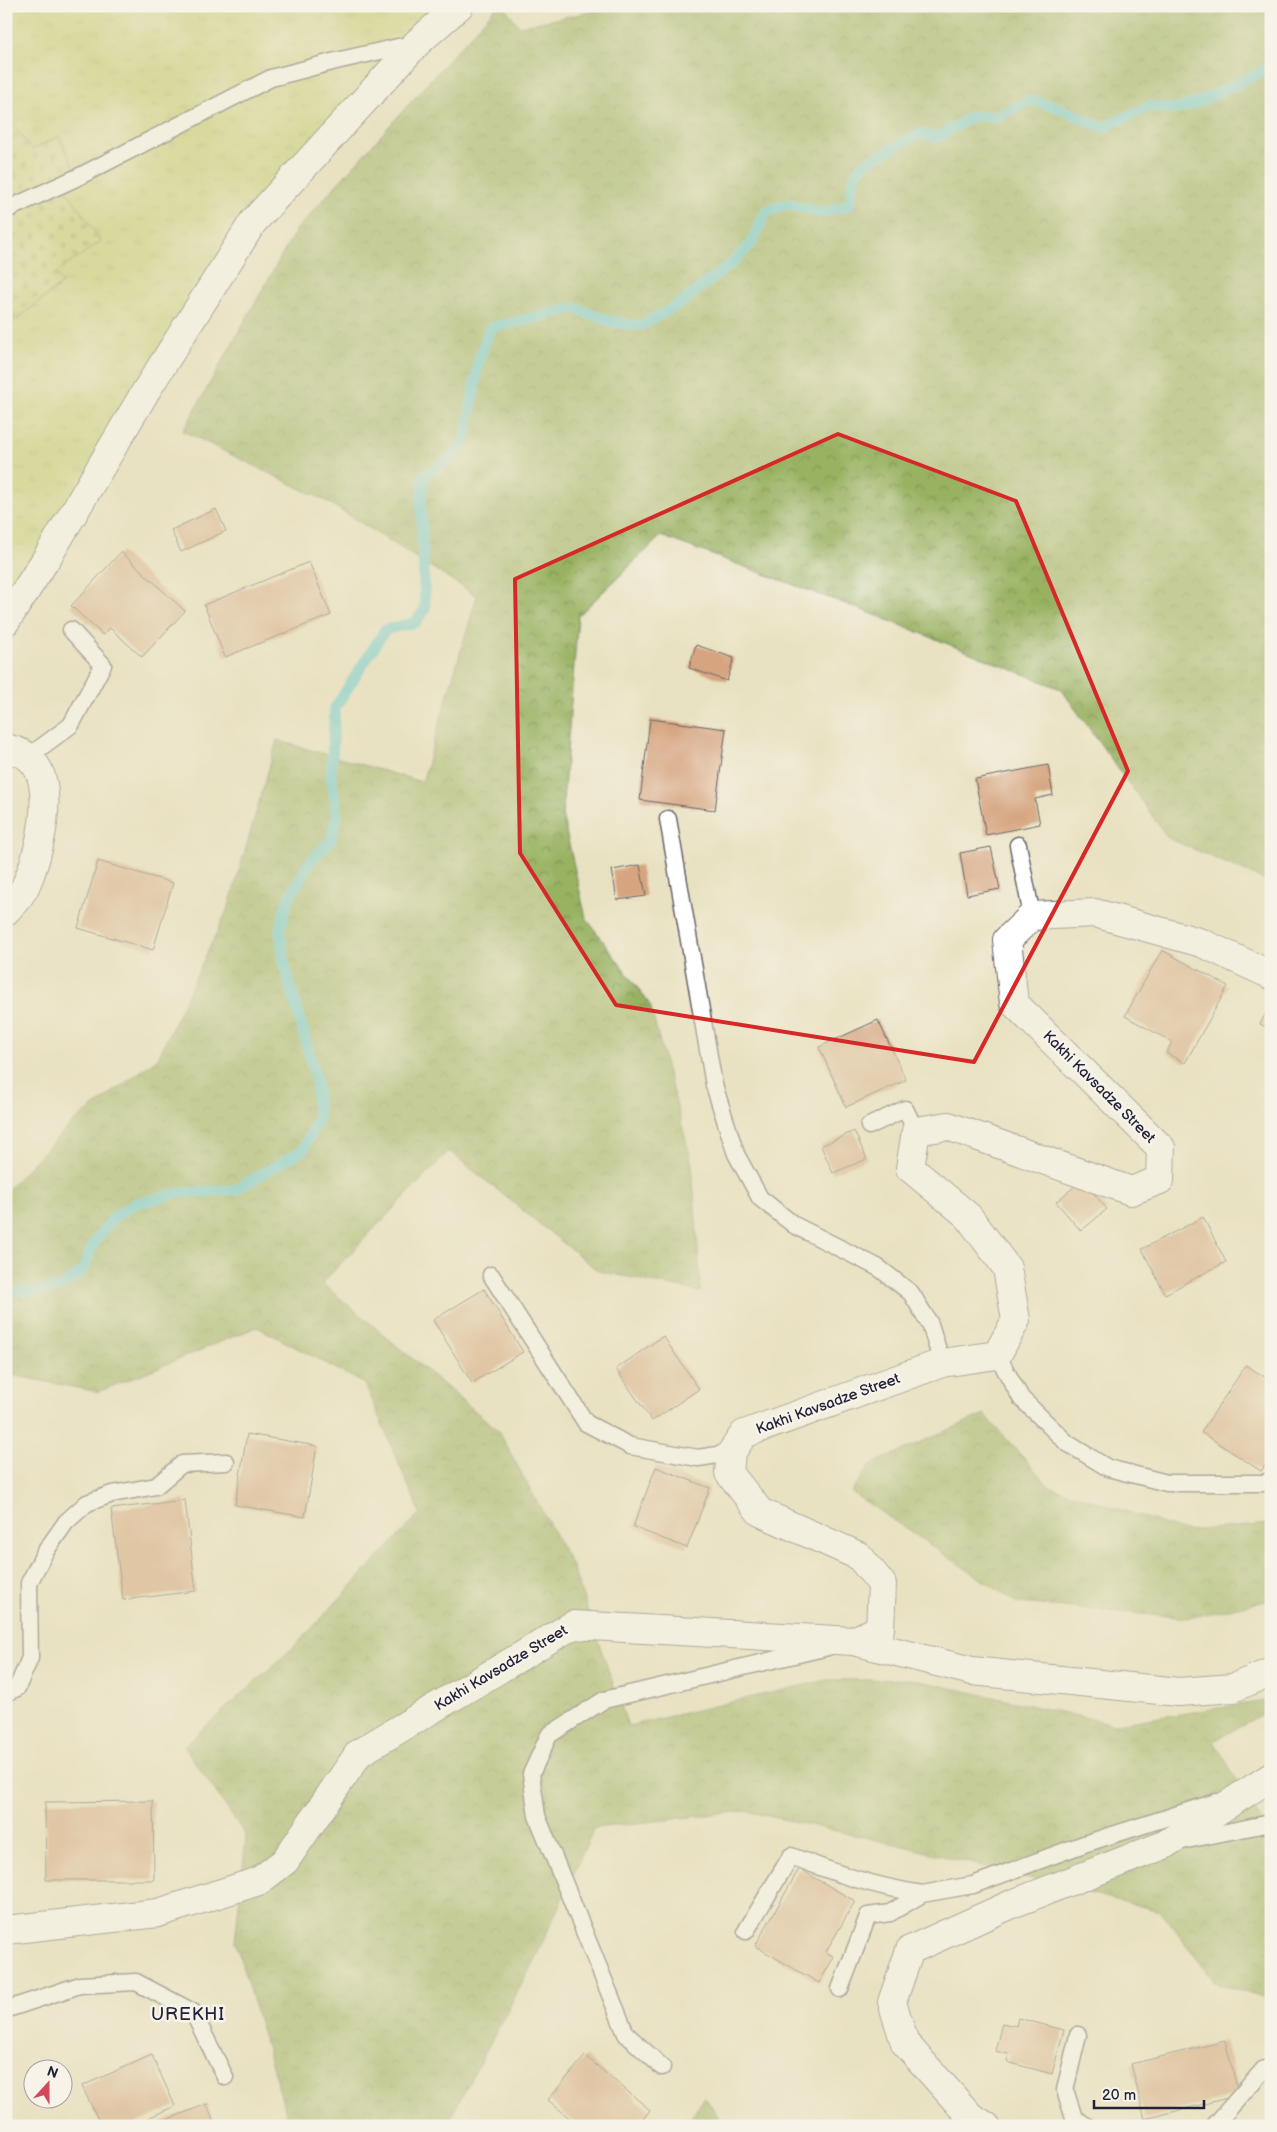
<svg xmlns="http://www.w3.org/2000/svg" width="1277" height="2132" font-family="'Balsamiq Sans',sans-serif">
<defs>
<pattern id="grass-tufts" width="24" height="20" patternUnits="userSpaceOnUse" patternTransform="scale(1.25)"><rect width="24" height="20" fill="#c2cf70"/><path d="M3 7l-1-3M5 7V3M7 7l1-3M15 17l-1-3M17 17v-4M19 17l1-3" fill="none" stroke="#a6b162"/></pattern>
<pattern id="forest-crowns" width="20" height="18" patternUnits="userSpaceOnUse" patternTransform="scale(1.25)"><rect width="20" height="18" fill="#99b262"/><path d="M2 6a3 3 0 1 1 6 0M12 15a3 3 0 1 1 6 0" fill="none" stroke="#7c9052"/></pattern>
<pattern id="cemetery-stones" width="16" height="16" patternUnits="userSpaceOnUse" patternTransform="scale(1.25)"><rect width="16" height="16" fill="#c2cf70"/><path d="M2 7V4a2 2 0 0 1 4 0v3zM10 15v-3a2 2 0 0 1 4 0v3z" fill="#a6b162"/></pattern>
</defs>
<rect width="100%" height="100%" fill="#f7f3e8"/>
<filter id="ink" filterUnits="userSpaceOnUse"><feTurbulence type="fractalNoise" baseFrequency=".02" numOctaves="2"/><feDisplacementMap in="SourceGraphic" scale="10" xChannelSelector="R" yChannelSelector="G"/><feConvolveMatrix kernelMatrix="1 2 1 2 8 2 1 2 1" color-interpolation-filters="sRGB"/></filter>
<filter id="wash" filterUnits="userSpaceOnUse"><feTurbulence type="fractalNoise" baseFrequency=".0096" numOctaves="4" result="noise"/><feDisplacementMap in="SourceGraphic" scale="20" xChannelSelector="R" yChannelSelector="G"/><feGaussianBlur stdDeviation="1.12" result="paint"/><feColorMatrix in="noise" values="0 0 0 0 0 0 0 0 0 0 0 0 0 0 0 0 0 1.4 0 .05"/><feComposite in="paint" operator="in"/></filter>
<g filter="url(#wash)">
<rect width="100%" height="100%" fill="#e9e2c2"/>
<path fill="url(#grass-tufts)" stroke="#727856" d="M6,6H459L253,222L6,621V328L62,284L55,274L67,190L78,177L59,136L32,150L6,116Z"/>
<path fill="url(#forest-crowns)" stroke="#5e6a4e" d="M497,6H504L519,26L621,6H1271V883L1168,838L1061,689L878,616L661,536L578,616L562,814L586,918L650,1005L692,1163L701,1292L598,1271L449,1151L322,1283L498,1430L572,1566L628,1726L826,1680L911,1679L1115,1724L1271,1700V1709L1214,1741L1271,1838V2001L1215,1982L1160,1911L899,1845L745,1811L594,1828L535,1959L446,2126H278L288,2120L235,1941L246,1836L184,1746L296,1645L420,1513L365,1384L257,1327L98,1392L6,1374V1191L71,1124L158,1058L229,906L277,740L422,782L477,596L326,501L183,431L296,230Z
M984,1414L1049,1486L1185,1531L1271,1524V1600L1188,1618L1017,1603L851,1492L870,1465Z
M705,2097L724,2126H685Z"/>
<path fill="url(#cemetery-stones)" stroke="#727856" d="M6,116L32,150L59,136L78,177L67,191L101,241L56,273L62,283L6,328Z"/>
<g fill="none" stroke-linecap="round" stroke-linejoin="round">
<path stroke="#5ecad5" stroke-width="11" d="M6,1291L33,1292L60,1287L82,1272L94,1243L113,1218L134,1204L178,1193L235,1190L303,1150L318,1119L316,1079L284,962L280,929L288,900L309,863L331,840L337,816L331,774L335,708L385,630L416,622L425,609L421,502L424,476L452,458L465,442L479,360L490,328L575,308L612,322L640,326L681,303L732,263L751,244L765,214L776,207L790,204L822,213L849,205L854,178L862,165L921,133L937,138L972,116L996,117L1030,100L1057,107L1103,128L1150,106L1177,109L1197,103L1271,67"/>
</g>
<g id="blocks">
<path fill="#d6a47f" d="M216,509L226,531L181,552L171,530Z
M121,552L185,611L142,657L110,628L103,635L71,606Z
M309,562L331,615L225,657L204,605Z
M696,645L734,658L727,681L689,668Z
M650,719L726,729L715,810L640,800Z
M1048,765L1053,795L1035,799L1040,824L986,835L975,779Z
M991,847L1000,889L967,895L960,853Z
M98,861L173,883L153,950L78,928Z
M640,865L646,896L617,900L612,870Z
M1162,950L1228,986L1185,1063L1166,1053L1172,1042L1125,1016Z
M1271,1005V1030L1260,1024Z
M878,1020L906,1080L846,1107L819,1047Z
M854,1131L867,1159L833,1173L821,1146Z
M1082,1180L1107,1209L1081,1231L1056,1202Z
M1203,1217L1226,1262L1165,1294L1142,1249Z
M484,1289L523,1352L472,1383L433,1320Z
M663,1336L699,1389L652,1421L616,1369Z
M1246,1365L1271,1381V1457L1261,1471L1201,1432Z
M247,1434L317,1446L305,1517L235,1505Z
M656,1467L710,1488L687,1548L633,1527Z
M185,1500L196,1591L123,1600L111,1509Z
M153,1801L154,1880H46L45,1802Z
M799,1869L855,1901L826,1952L834,1957L819,1983L755,1946Z
M1018,2018L1064,2030L1052,2074L1007,2062L1009,2054L995,2051L1002,2023L1016,2026Z
M1225,2041L1239,2095L1145,2119L1131,2064Z
M152,2055L175,2106L130,2126H101L82,2086Z
M585,2056L650,2110L638,2126H579L548,2100Z
M207,2104L215,2126H159L158,2123Z"/>
</g>
</g>
<g filter="url(#ink)">
<use href="#blocks" fill-opacity="0" stroke="#68656a" stroke-width="1"/>
<g fill="none" stroke-linecap="round" stroke-linejoin="round">
<defs>
<path id="service" d="M6,210L78,177L271,78L336,61L416,43
M28,757L71,725L103,665L71,630
M668,819L714,1085L736,1154L760,1198L794,1225L879,1268L911,1293L930,1324L942,1363
M1018,845L1032,916
M869,1126L905,1109L916,1131
M491,1275L586,1423L630,1446L698,1458L731,1453
M997,1355L1021,1398L1067,1443L1108,1468L1167,1483H1263L1271,1481
M6,1693L17,1688L30,1658L29,1583L45,1552L66,1522L87,1503L112,1494L156,1486L182,1464L226,1462
M1182,1841L1271,1823
M746,1931L791,1856C837,1874 873,1886 922,1894
M840,1989L868,1916L890,1913L922,1894L973,1885L1084,1844L1216,1802
M6,2006L11,2008L80,1985L136,1982L193,2012L225,2077
M1078,2035L1065,2090L1074,2118L1087,2126
M662,2067L626,2034L537,1816L531,1774L549,1735L604,1700L828,1647
M1214,2126L1264,2069"/>
<path id="minor" d="M6,621L48,556L144,394L253,222L417,43L459,6
M6,748C13,750 22,752 28,757C59,781 39,857 25,887C21,896 12,904 6,911
M853,1641L972,1671L1179,1692L1233,1688L1271,1672
M6,1930L158,1913L259,1881L285,1861L359,1753L573,1625L853,1641L880,1629L882,1584L859,1556L760,1512L729,1473L731,1453L744,1434L942,1363L997,1355L1016,1320L1007,1268L968,1216L910,1168L916,1131L948,1126L1131,1191L1160,1180L1161,1148L1014,1003L1007,940L1032,916L1095,913L1202,943L1271,975
M986,2126L970,2116L905,2043L892,2002L910,1950L1012,1904L1164,1845L1271,1777"/>
</defs>
<use href="#service" stroke="#68656a" stroke-width="19"/>
<use href="#minor" stroke="#68656a" stroke-width="30"/>
<use href="#service" stroke="#fff" stroke-width="16"/>
<use href="#minor" stroke="#fff" stroke-width="28"/>
</g>
</g>
<path d="M0 0H1277V2132H0ZM838,434L1016,501L1128,771L974,1062L616,1005L520,853L515,579Z" fill="#e9e2c2" fill-opacity=".55" fill-rule="evenodd"/>
<path fill="none" stroke="#d62828" stroke-width="4" stroke-linejoin="round" d="M838,434L1016,501L1128,771L974,1062L616,1005L520,853L515,579Z"/>
<g text-anchor="middle" dominant-baseline="central" stroke-width="5" stroke-linejoin="round" paint-order="stroke">
<g font-size="15" fill="#22223b" stroke="#f7f3e8">
<text transform="translate(1099 1087) rotate(45)">Kakhi Kavsadze Street</text>
<text transform="translate(828 1404) rotate(-20)">Kakhi Kavsadze Street</text>
<text transform="translate(501 1668) rotate(-31)">Kakhi Kavsadze Street</text>
</g>
<g font-size="18" letter-spacing="1" fill="#22223b" stroke="#f7f3e8">
<text x="188" y="2014">UREKHI</text>
</g>
</g>
<rect width="1277" height="2132" fill="none" stroke="#f7f3e8" stroke-width="25"/>
<g transform="translate(48 2084) rotate(21)"><circle r="24" fill="#f7f3e8" stroke="#a29fa3"/>
<path d="M0-4L9 19L0 12L-9 19Z" fill="#d1495b"/>
<text y="-8" font-size="14" font-weight="bold" text-anchor="middle" fill="#22223b">N</text>
</g>
<path d="M1094 2100v8h110v-8" fill="none" stroke="#22223b" stroke-width="2.5"/>
<text x="1102" y="2100" font-size="15" fill="#22223b" stroke="#f7f3e8" stroke-width="4" paint-order="stroke">20 m</text>
</svg>
